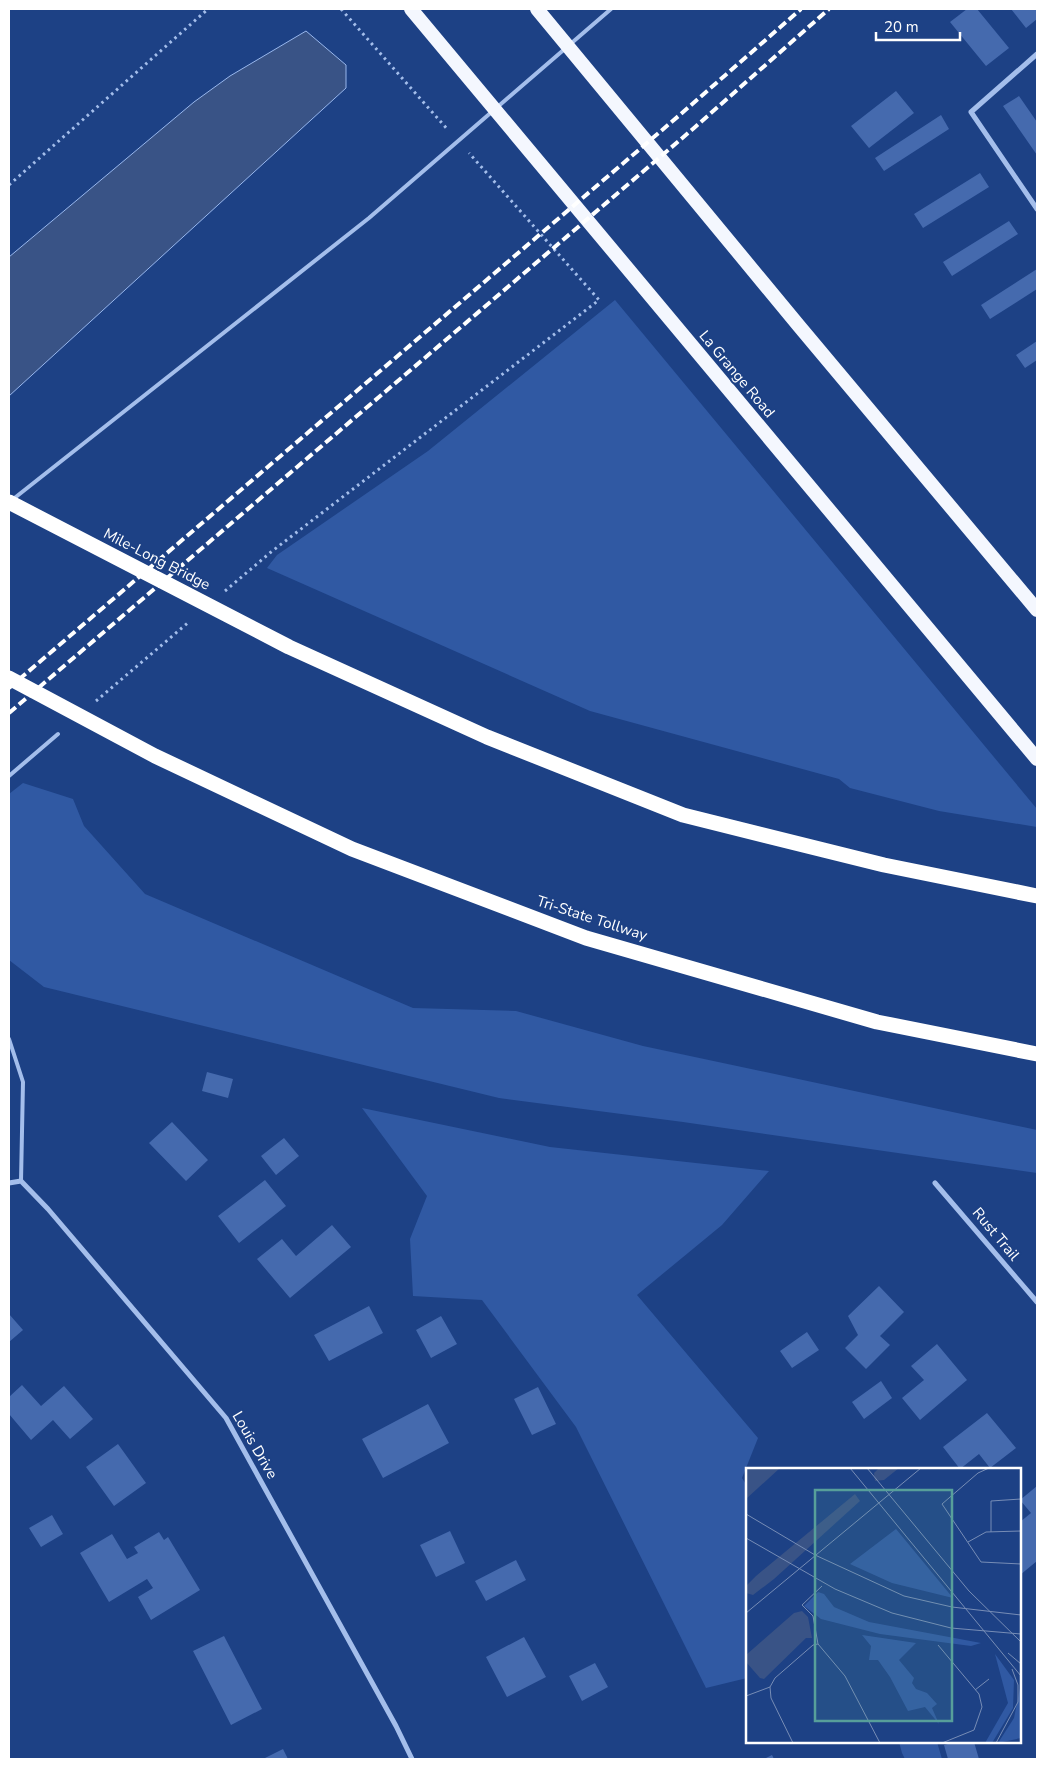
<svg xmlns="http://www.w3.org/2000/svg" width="1046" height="1768" font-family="'Nunito Sans',sans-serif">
<rect width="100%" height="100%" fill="#1d4185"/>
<path fill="#3059a3" d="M615,300L1037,809V827L939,811L850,788L839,779L590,711L267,568L277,555L428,451Z
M23,783L73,799L84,826L145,894L413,1008L516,1011L643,1046L1037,1130V1173L683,1122L499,1098L44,987L9,960V794Z
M362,1108L550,1147L769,1171L722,1225L637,1295L758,1438L742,1478L747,1486V1678L706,1688L576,1427L482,1300L413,1296L410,1239L427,1196Z
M899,1742H937L942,1759H905L902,1753Z"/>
<path fill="#395386" stroke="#98b7ed" d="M306,31L346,65V88L9,396V257L194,102L230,76Z"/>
<path fill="#456aae" d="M967,9H977L1009,48L986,66L950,22Z
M1011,9H1037V19L1026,28Z
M896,91L914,113L869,148L851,126Z
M1019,96L1037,122V155L1003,106Z
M941,115L949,129L884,171L875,158Z
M980,173L989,187L923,228L914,214Z
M1009,221L1018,234L952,276L943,262Z
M1037,269V289L990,319L981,305Z
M1037,341V360L1025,368L1016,355Z
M207,1072L233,1079L228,1098L202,1091Z
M172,1122L208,1160L186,1181L149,1143Z
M284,1138L299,1156L276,1175L261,1156Z
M265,1180L286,1206L239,1243L218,1216Z
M332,1225L351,1247L290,1298L257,1259L282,1239L296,1256Z
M879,1286L904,1312L880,1336L890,1345L866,1369L845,1348L858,1335L848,1316Z
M369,1306L383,1333L329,1361L314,1335Z
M9,1314L23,1330L9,1342Z
M441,1316L457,1344L431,1358L416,1330Z
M807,1332L819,1350L792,1368L780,1351Z
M937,1344L967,1380L920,1420L902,1398L924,1380L911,1366Z
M881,1381L892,1398L864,1419L852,1402Z
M22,1385L41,1406L64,1386L93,1419L70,1439L53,1420L31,1440L9,1414V1397Z
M538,1387L556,1424L532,1435L514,1399Z
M428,1404L449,1443L383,1478L362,1439Z
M987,1413L1016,1448L990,1468L979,1454L960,1469L943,1447Z
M118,1444L146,1483L114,1506L86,1467Z
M1037,1486V1561L1020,1575V1522L1031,1513L1020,1500Z
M52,1515L63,1534L41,1547L29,1528Z
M450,1531L465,1563L436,1577L420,1545Z
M159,1532L164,1540L168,1537L200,1590L151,1620L138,1597L153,1588L147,1579L109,1602L80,1553L112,1534L127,1559L138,1553L134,1547Z
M516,1560L526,1580L486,1601L475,1581Z
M224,1636L262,1709L231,1725L193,1651Z
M524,1637L546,1677L507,1697L486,1657Z
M595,1663L608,1687L582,1701L569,1676Z
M955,1742H974L979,1759H948L944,1745Z
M283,1749L288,1759H263Z
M772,1755L774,1759H764Z"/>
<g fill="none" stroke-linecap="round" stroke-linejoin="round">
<path stroke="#a4beeb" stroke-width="3" stroke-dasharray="2.5 4" stroke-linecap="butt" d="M341,9L448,130
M9,185L208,9
M225,591L271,552L599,300L469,153
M96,701L190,621"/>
<path stroke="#a4beeb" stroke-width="4" d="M12,500L369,218L611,9
M9,776L58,734
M9,1039L23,1082L21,1181"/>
<path stroke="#a4beeb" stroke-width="5" d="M1037,54L971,112L1037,209
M9,1183L21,1181L48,1209L226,1418L396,1726L412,1759
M935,1183L1037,1302"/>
<path stroke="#f4f7fe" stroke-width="14" d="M411,9L1037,759
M537,9L799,326L1037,610"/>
<path stroke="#fff" stroke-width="15" d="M9,502L289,647L487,737L683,815L884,865L1037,896
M9,678L155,756L352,849L586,938L877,1022L1037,1054"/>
<path stroke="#fff" stroke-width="4" stroke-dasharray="9 4" stroke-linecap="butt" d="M9,688L682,113L801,9
M9,713L694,128L829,9"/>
</g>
<g text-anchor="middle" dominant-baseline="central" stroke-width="4" stroke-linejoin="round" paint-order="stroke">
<g font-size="15" fill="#fff" stroke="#1d4185">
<text transform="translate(737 374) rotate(50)">La Grange Road</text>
<text transform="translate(157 559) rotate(27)">Mile-Long Bridge</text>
<text transform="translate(592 918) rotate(18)">Tri-State Tollway</text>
<text transform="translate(996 1234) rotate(50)">Rust Trail</text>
<text transform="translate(255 1445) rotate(60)">Louis Drive</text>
</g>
</g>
<g transform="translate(746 1468)">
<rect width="275" height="275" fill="#1d4185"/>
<path d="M150,61L207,130L146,115L104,96ZM72,124L78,126L88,139L123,154L235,175L225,178L134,166L75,151L58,138ZM116,167L170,175L153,192L168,210L166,215L170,221L181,225L191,236L186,240L193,256L179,239L162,243L144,209L132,192H123L125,178ZM249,186L268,212L267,240L246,275H239L262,235ZM275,215V270L252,275L268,250Z" fill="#3059a3"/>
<path d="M0,0H34L0,31ZM133,0H153L138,12L129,13L128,5ZM109,26L114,33L28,111L7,127L0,125V118L10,108ZM56,143L62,149L66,170H60L18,211L14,210L0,194V187L48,145Z" fill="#395386"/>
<path fill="none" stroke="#778db6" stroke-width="1" d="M104,0L275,208M121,0L223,123L275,174M243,0L232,5L196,36L235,94L275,96M0,46L69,87L158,128L206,139L275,147M245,64V33L275,31M0,70L89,121L146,145L205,160L275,166M222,74L240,64L275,63M0,145L175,0M72,176L99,208L134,275M72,176L67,148L56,137L76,118M192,177L233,226L236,239L228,262L196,275M262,185L275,196M229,222L243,211M0,228L24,219M47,275L25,230L24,219L29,210L67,177L72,176M250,275L272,234V217L266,201"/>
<path fill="#579f9a" fill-opacity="0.15" stroke="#579f9a" stroke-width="2.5" d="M69,22H206V253H69Z"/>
<rect width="275" height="275" fill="none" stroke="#fff" stroke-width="2.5"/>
</g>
<rect width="1046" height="1768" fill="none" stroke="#ffffff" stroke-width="20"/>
<path d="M876 32v8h84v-8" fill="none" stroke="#ffffff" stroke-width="2.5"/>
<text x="884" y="32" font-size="15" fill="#ffffff" stroke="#1d4185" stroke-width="4" paint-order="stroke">20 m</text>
</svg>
